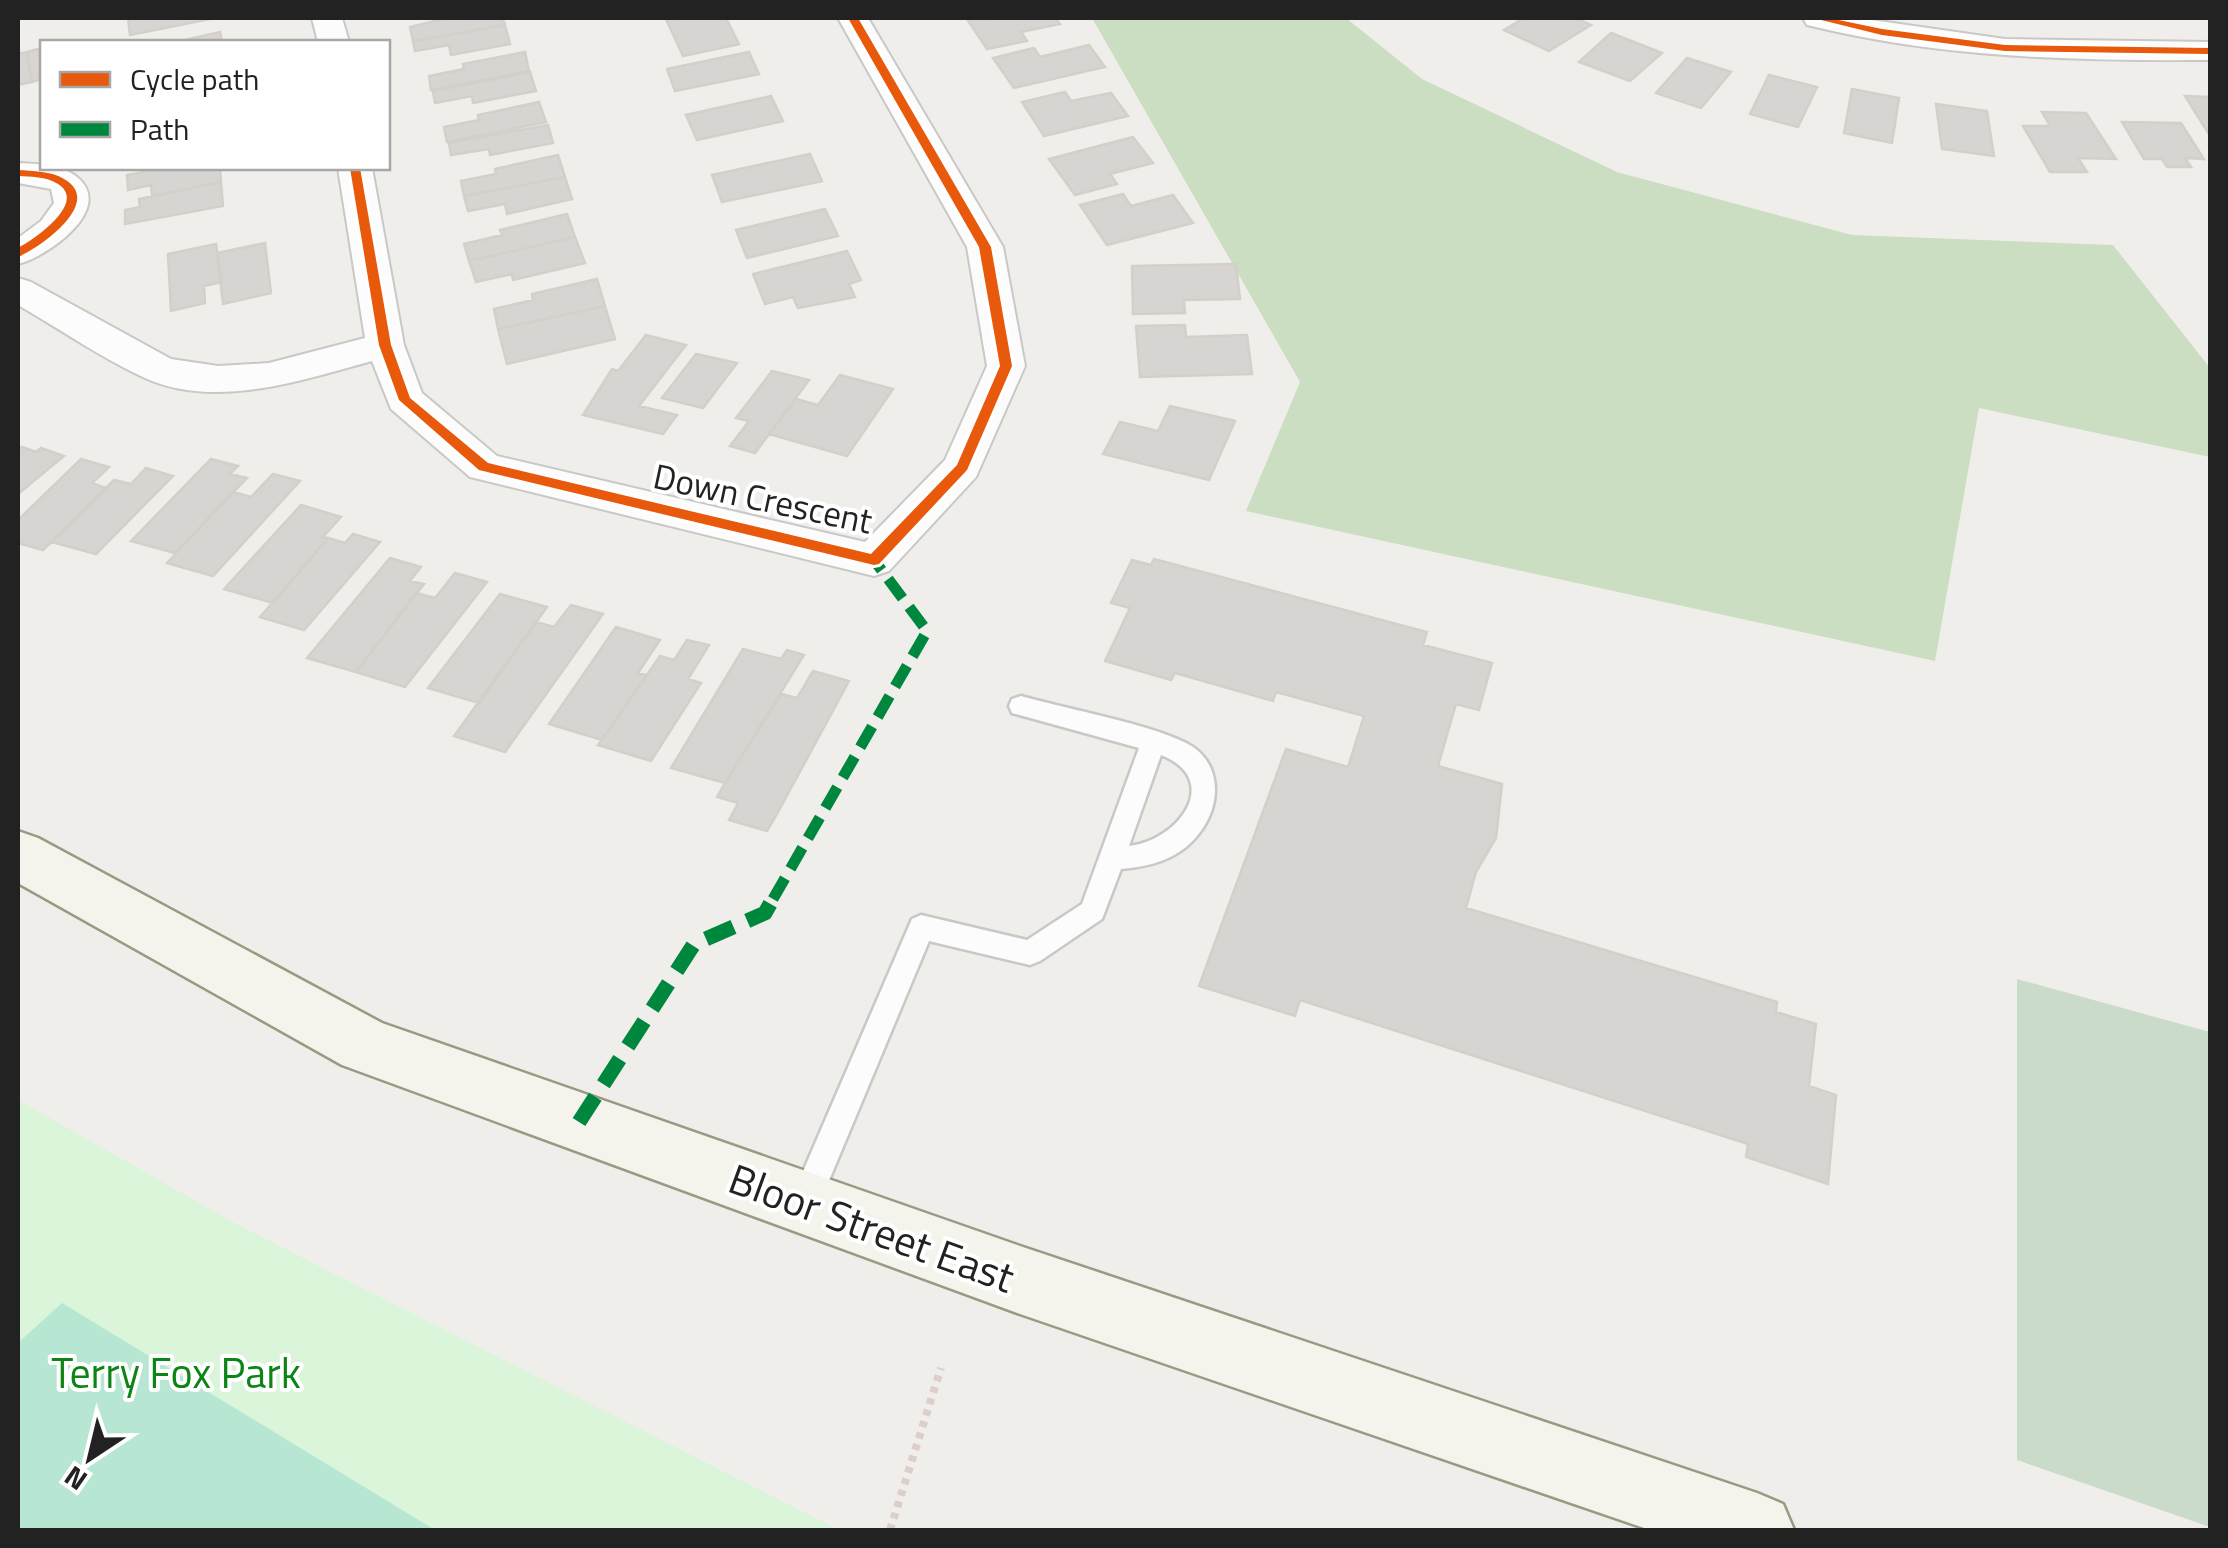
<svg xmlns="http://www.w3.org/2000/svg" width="2228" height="1548" font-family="'Titillium Web',sans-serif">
<rect width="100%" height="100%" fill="#f0eeeb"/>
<path fill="#cbdec1" d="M1092,18H1346L1422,79L1617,172L1852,235L2113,245L2210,368V457L1979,408L1935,661L1246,511L1300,382Z"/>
<path fill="#cadbca" d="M2017,979L2210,1032V1527L2017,1460Z"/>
<path fill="#daf5da" d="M18,1100L240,1226L839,1530H18Z"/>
<path fill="#b7e6d2" d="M62,1303L435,1530H18V1343Z"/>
<path fill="#d7d4d2" stroke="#d3d0cc" stroke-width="2.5" d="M128,18H215L130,35Z
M503,18L505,25L413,41L410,27L447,18Z
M726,18L739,44L683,56L666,19Z
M1055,18L1060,24L1021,32L1027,41L987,49L967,19Z
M1524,18H1575L1591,25L1549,51L1504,30Z
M505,25L510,44L451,55L449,45L415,51L413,41Z
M220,32L222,42H171L185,40Z
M1611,33L1662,53L1630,81L1579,62Z
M1089,45L1105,67L1014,88L993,58L1034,48L1040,57Z
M42,48V79L32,82L27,52Z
M27,52L32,82L18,85V54Z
M525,52L529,71L431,90L429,76L464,69L463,64Z
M749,52L759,74L675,91L667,69Z
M1687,58L1731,72L1701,108L1656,93Z
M530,72L536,91L473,103L472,96L435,103L433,91Z
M1769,75L1817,87L1798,127L1750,114Z
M1852,89L1899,98L1892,143L1844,133Z
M1065,92L1071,101L1111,93L1128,116L1044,136L1022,102Z
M771,96L783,121L697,140L686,115Z
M2185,96L2210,97V136Z
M539,102L546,122L447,142L444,127L479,120L478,115Z
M1936,104L1987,111L1994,156L1942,149Z
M2042,112L2086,113L2116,159L2078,158L2087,172H2050L2023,126H2050Z
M2122,122L2181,123L2204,159L2185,158L2191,167H2167L2162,159H2144Z
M548,125L553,143L490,155L489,149L451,155L449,143Z
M1133,137L1153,163L1110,174L1117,184L1075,195L1049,159Z
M810,154L822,181L722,202L712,175Z
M558,155L565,177L464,196L461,181L496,174L495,169Z
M165,168H220L221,182L152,196L151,185L128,190L127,175Z
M565,177L572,199L507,214L505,204L468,211L464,196Z
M221,182L223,206L125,224V210L140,207L139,199Z
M1123,194L1131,206L1173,195L1193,223L1107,245L1080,205Z
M825,209L838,236L747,258L736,230Z
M567,214L575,237L469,261L464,244L502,235L500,230Z
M575,237L585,263L513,280L512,274L476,282L469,261Z
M265,243L271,293L223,304L217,253Z
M216,244L222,282L204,286L205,303L171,311L168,254Z
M847,251L861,280L849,284L855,297L798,308L793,297L765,304L753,274Z
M1236,264L1240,299L1184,300L1185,313L1133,314L1132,266Z
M597,279L605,306L498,329L494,309L533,300L532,294Z
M605,306L615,339L507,364L498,329Z
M1185,325L1186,337L1247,335L1252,374L1140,377L1136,326Z
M646,335L686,345L639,406L677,415L663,434L583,415L612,369L618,371Z
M696,354L737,363L703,408L662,398Z
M772,371L809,380L755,453L730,446L749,421L736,418Z
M840,375L893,389L847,456L769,434L796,399L818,405Z
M1170,406L1235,421L1209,480L1103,454L1120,422L1158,431Z
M22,447L36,452L41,448L64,456L18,494V450Z
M81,459L109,467L92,483L106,488L43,550L18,543V520Z
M211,459L238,466L230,474L247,478L175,553L131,541Z
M146,468L173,476L96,554L52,542L114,480L131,484Z
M273,474L300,481L213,576L167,563L233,492L251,497Z
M301,505L341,517L323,537L328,538L273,603L224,589Z
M353,534L380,542L304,630L260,617L328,538L345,543Z
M390,558L421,567L410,581L424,584L356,672L307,658Z
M1154,559L1427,632L1423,645L1492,663L1479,710L1456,704L1438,766L1502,784L1496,838L1476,872L1466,908L1777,1002L1776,1012L1816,1024L1809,1086L1836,1095L1828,1184L1746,1157L1748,1144L1300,1000L1295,1016L1199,986L1286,749L1348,767L1364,716L1276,692L1273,701L1175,673L1171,680L1105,661L1130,608L1111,603L1132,560L1151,565Z
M455,573L487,582L405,687L356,672L416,593L435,598Z
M500,594L547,607L479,703L428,688Z
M571,605L603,614L505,752L454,736L536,622L554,627Z
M616,627L660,640L638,673L647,675L602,740L549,724Z
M687,640L709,645L688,679L701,683L651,761L598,745L660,656L674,660Z
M743,649L781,659L787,650L804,655L725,783L671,768Z
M813,671L849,681L777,814L767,831L729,820L738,803L717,797L725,783L781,694L797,698Z"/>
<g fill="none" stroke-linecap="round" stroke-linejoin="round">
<defs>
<path id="lane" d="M1021,696C1062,708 1161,726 1193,747C1219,765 1220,798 1206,823C1187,856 1157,866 1121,869L1102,919L1040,961L1030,965L929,941L815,1214L804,1219L793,1214L789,1204L912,919L921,915L1027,940L1082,904L1139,748L1012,713L1009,706L1012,699ZM1161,755C1224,780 1178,841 1129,846Z"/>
<path id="street" d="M312,18H342L349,42H318Z
M838,18H868L1003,247L1025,366L976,477L889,571L874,576L470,477L391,409L372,361C303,380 215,410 145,378C101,358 60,329 18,305V278L31,282L171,359L218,366L269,363L365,338L338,168H372L404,345L422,393L497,456L865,542L945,460L987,366L967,247Z
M1803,18H1858L2005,39L2210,42V60C2074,61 1940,58 1807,25Z
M18,163C37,164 61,164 77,177C116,209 47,257 18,264V238L41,221L54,203L51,189L18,183Z"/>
<path id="secondary" d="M18,831L38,838L382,1023L1020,1246L1757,1493L1783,1504L1794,1530H1650L1020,1314L342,1065L18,883Z"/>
</defs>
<use href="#lane" stroke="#c9c8c7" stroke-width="5"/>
<use href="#street" stroke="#c9c8c7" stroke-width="4"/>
<use href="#secondary" stroke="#999a82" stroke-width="5"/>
<path stroke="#dccecd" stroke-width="8" stroke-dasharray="6 6" stroke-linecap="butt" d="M890,1530L941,1368"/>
<use href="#lane" fill="#fdfcfc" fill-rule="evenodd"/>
<use href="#street" fill="#fdfcfc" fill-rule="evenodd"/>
<use href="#secondary" fill="#f4f4ed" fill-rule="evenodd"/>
<path stroke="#00873e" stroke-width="11" stroke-dasharray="24 11" stroke-linecap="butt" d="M773,899L927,631L874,560"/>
<path stroke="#00873e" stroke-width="15" stroke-dasharray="30 15" stroke-linecap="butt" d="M579,1122L694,944L765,913L774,897"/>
<defs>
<path id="cycleway" d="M848,18H858L991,247L1012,366L967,470L879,564L874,565L479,470L399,400L379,345L350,168H360L391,345L410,398L488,463L871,554L957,465L1000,366L979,247Z
M1813,18H1829L1882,29L2005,45L2210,48V54L2005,51L1882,35Z
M18,170C33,171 51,171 64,179C105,202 40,248 18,257V248C33,240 88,203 58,184C46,176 30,177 18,176Z"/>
</defs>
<use href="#cycleway" stroke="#fff" stroke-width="6"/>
<use href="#cycleway" fill="#e8590c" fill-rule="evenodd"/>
</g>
<g text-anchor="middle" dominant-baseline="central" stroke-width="8" stroke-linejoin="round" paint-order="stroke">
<g font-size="35" fill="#222" stroke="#fff">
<text transform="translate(763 498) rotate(12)">Down Crescent</text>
</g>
<g font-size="42" fill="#222" stroke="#fff">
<text transform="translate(872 1227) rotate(20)">Bloor Street East</text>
</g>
<g font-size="42" fill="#0c8416" stroke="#fff">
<text x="176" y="1372">Terry Fox Park</text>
</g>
</g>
<rect width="2228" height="1548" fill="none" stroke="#222222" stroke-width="40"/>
<rect x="40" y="40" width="350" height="130" fill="#ffffff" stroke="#a7a7a7" stroke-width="2.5"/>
<rect x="60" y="72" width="50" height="15" fill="#e8590c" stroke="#a7a7a7" stroke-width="2.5"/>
<text x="130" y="90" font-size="30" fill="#222222">Cycle path</text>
<rect x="60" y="122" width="50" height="15" fill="#00873e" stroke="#a7a7a7" stroke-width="2.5"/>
<text x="130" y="140" font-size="30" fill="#222222">Path</text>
<g transform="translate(90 1458) rotate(215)" stroke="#ffffff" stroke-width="8" paint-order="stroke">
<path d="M0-8L18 38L0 25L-18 38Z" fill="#222222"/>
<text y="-15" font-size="28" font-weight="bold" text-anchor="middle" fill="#222222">N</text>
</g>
</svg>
